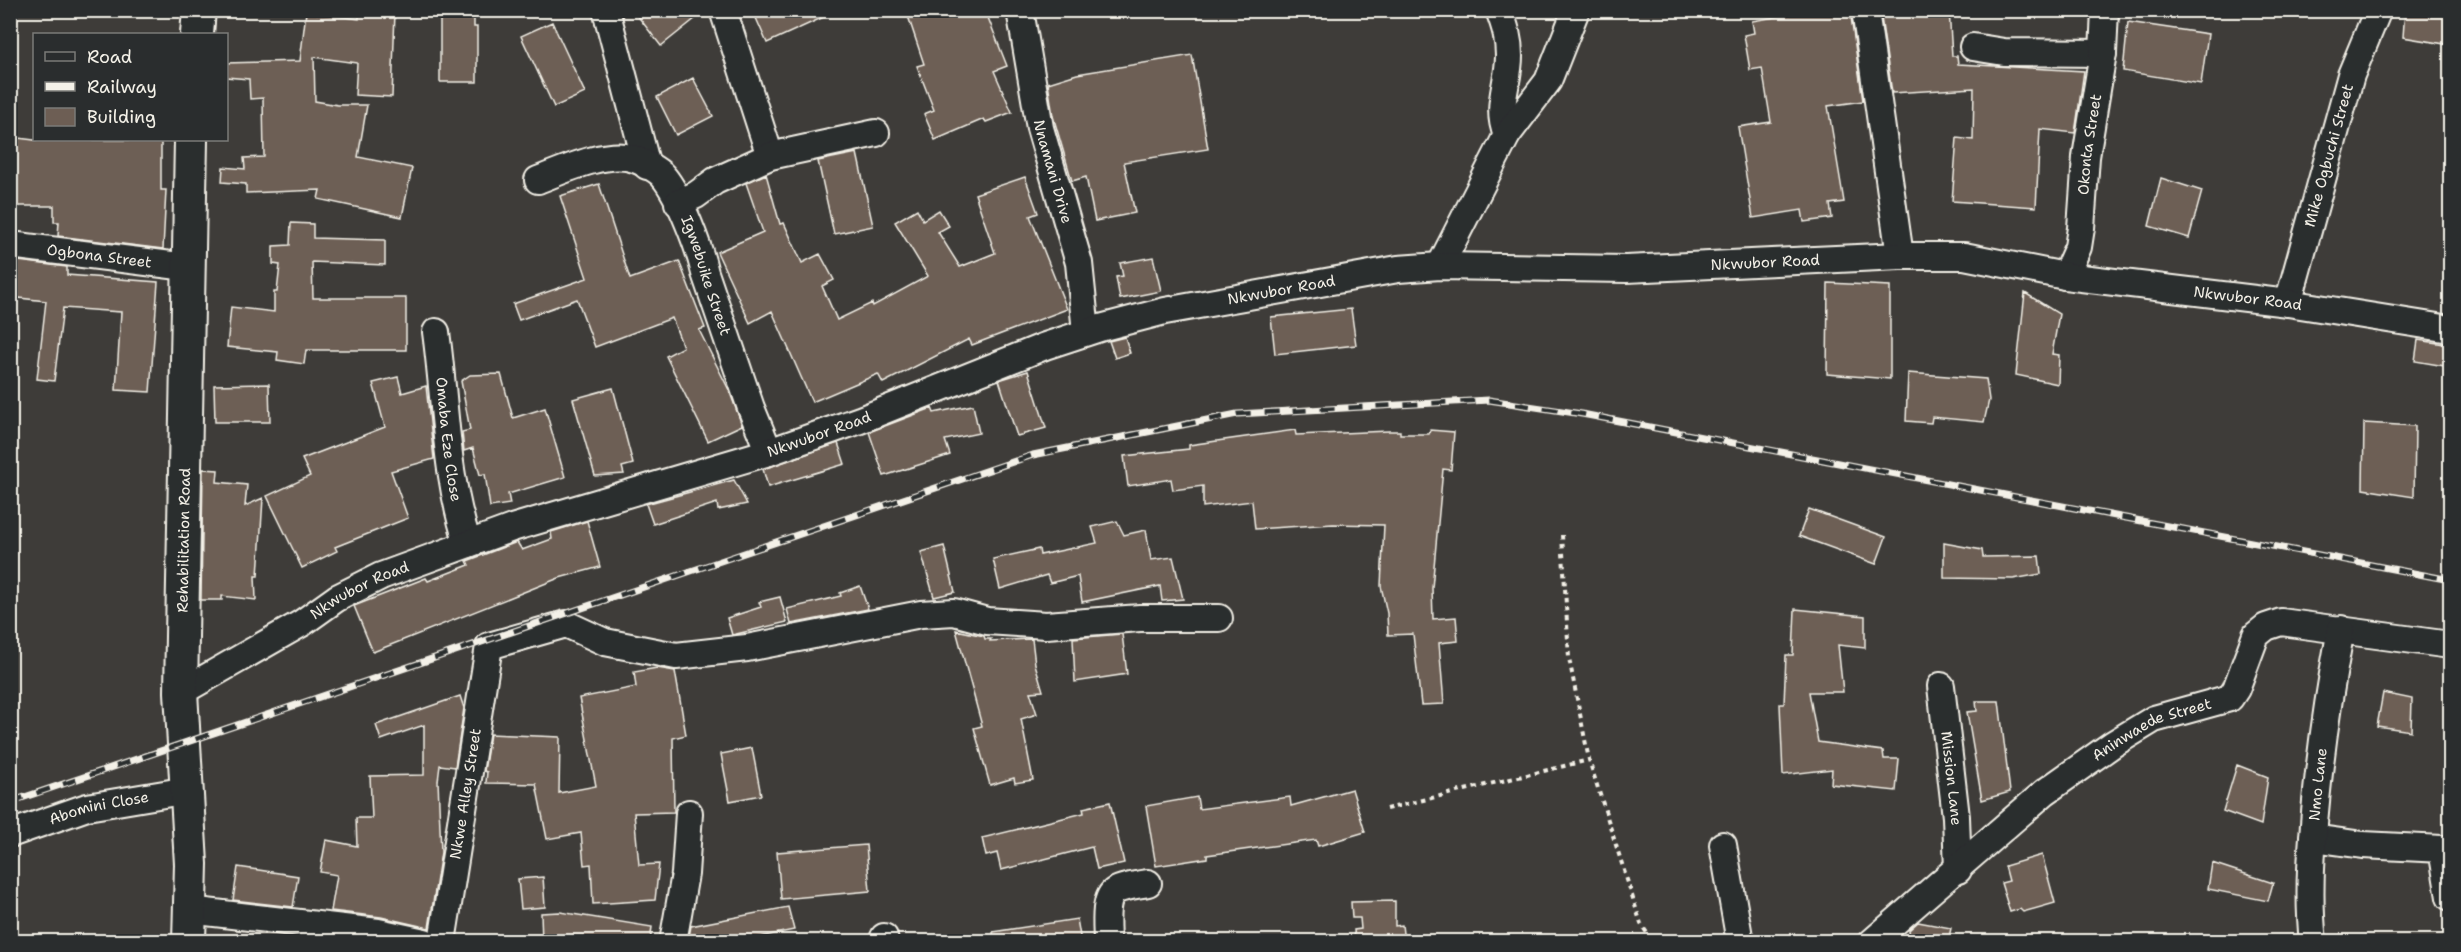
<svg xmlns="http://www.w3.org/2000/svg" width="2461" height="952" font-family="'Shantell Sans',sans-serif">
<rect width="100%" height="100%" fill="#3e3c39"/>
<filter id="ink" filterUnits="userSpaceOnUse"><feTurbulence type="fractalNoise" baseFrequency=".0167" numOctaves="2"/><feDisplacementMap in="SourceGraphic" scale="12" xChannelSelector="R" yChannelSelector="G"/><feConvolveMatrix kernelMatrix="1 2 1 2 8 2 1 2 1" color-interpolation-filters="sRGB"/></filter>
<g filter="url(#ink)">
<path fill="#6d5e54" stroke="#f4f1e8" stroke-width="1.5" d="M359,10L395,12L392,97L355,95L357,63L314,57L315,101L338,105H367L358,157L412,168L402,217L318,199L320,190L246,193V184L222,182L223,167L245,169L244,158L264,157L263,98L250,99L249,79L226,77V63L300,61L306,12L359,19Z
M440,10H474V27H477V82H440Z
M633,10H706L661,46Z
M761,10H839L767,43L756,18L763,15Z
M906,10H985L1007,66L994,71L1012,112L986,122L984,119L935,140L924,114L934,110L917,66L924,64Z
M1817,10H1850L1863,101L1828,106L1844,202L1830,204L1832,218L1804,222L1802,210L1753,218L1738,127L1771,122L1762,68L1750,70L1744,35L1754,33L1752,21Z
M1880,10H1949L1952,56H1957L1958,64L2084,71L2075,133L2040,129L2036,207L1952,201L1957,138L1973,140L1974,88L1892,93Z
M2405,10H2451V45L2403,37Z
M552,22L585,93L554,107L521,36Z
M2128,22L2208,34L2201,84L2123,71Z
M1192,55L1208,149L1124,162L1135,213L1095,221L1086,177L1072,181L1053,116L1048,83L1077,74Z
M693,78L713,116L676,135L657,97Z
M10,137L34,140H161V190H166L163,249L58,236L59,222H54V206H10Z
M857,153L873,226L834,234L818,161Z
M766,174L780,224L784,223L802,263L820,254L834,280L822,286L837,320L872,303L873,306L928,276L895,222L917,209L923,220L939,210L949,226L938,232L960,267L995,253L975,194L1025,177L1038,213L1030,216L1067,309L972,345L969,339L883,383L878,374L812,402L772,311L750,323L717,252L763,232L746,183Z
M2161,178L2202,191L2189,238L2149,226Z
M599,184L630,279L679,261L705,328L699,330L729,390L742,425L708,441L666,356L683,347L672,318L595,347L577,299L519,320L513,304L587,278L560,196Z
M291,223L313,224V238L385,240V265L312,262L313,298H406V350H306L304,364L277,360L278,352L227,347L231,307L274,312V292H277L280,265L273,264V246L290,245Z
M1153,257L1161,291L1120,299L1116,277L1123,276L1120,263Z
M10,260L67,267V275L158,282L150,392L116,390L121,312L63,308L54,381L37,379L46,301L10,297Z
M1828,283L1890,286V379L1827,374Z
M2025,293L2059,314L2052,354L2059,355L2058,384L2016,375Z
M1351,309L1356,345L1275,354L1271,317Z
M1125,337L1130,353L1115,358L1109,341Z
M2418,340L2451,345V367L2415,361Z
M1028,371L1046,428L1017,436L999,380Z
M1908,373L1986,379L1989,400L1984,422L1932,417L1931,423L1906,421Z
M501,374L513,418L545,408L565,477L508,494L510,504L490,507L485,474L480,475L473,448L464,451L462,432L470,430L461,381L470,375Z
M398,377L402,393L426,386L434,459L391,471L408,518L335,547L337,551L302,568L267,496L310,476L302,459L385,427L373,383Z
M269,384L270,422H215L214,385Z
M613,388L633,464L622,467L624,474L595,476L573,399Z
M973,405L979,433L945,440L950,455L884,476L869,432L932,408L934,413Z
M2364,423L2415,426L2414,497L2363,489Z
M1295,430L1296,435L1389,431H1400V434H1429L1430,430L1454,432L1451,470L1443,469L1432,588L1433,619L1456,617L1458,641L1439,643L1444,704L1421,705L1413,634L1388,635L1387,613L1381,586L1384,525L1333,524L1255,529L1252,501L1203,507V486L1173,490L1171,479L1128,486L1124,456L1189,449V445Z
M838,443L845,464L768,487L763,469Z
M203,469L218,470L217,482L247,485L245,506L263,498L258,576H255L256,600L222,596V600H201Z
M734,480L747,504L718,510L717,503L653,524L646,504Z
M1809,509L1886,537L1876,564L1799,536Z
M587,521L600,567L559,578L373,652L354,606L426,578L428,581L469,565L467,561L517,542L522,550L552,539L551,532Z
M1117,521L1124,535L1146,530L1151,560L1173,557L1183,599L1162,601L1160,586L1082,602L1078,576L1050,583L1047,575L1000,589L993,559L1039,549L1040,555L1097,543L1092,527Z
M1944,543L1982,550L1983,557L2039,556L2041,574L2013,579L1944,578Z
M944,546L955,592L934,597L921,552Z
M860,586L868,609L791,624L787,609L841,596L840,593Z
M780,597L787,622L732,635L727,618L761,607L759,602Z
M1795,609L1865,616V648L1838,645L1843,692H1809L1818,742L1883,751L1884,759H1899L1896,791L1831,784L1832,769L1783,775L1780,704H1784L1786,655H1793Z
M956,630L984,636L985,639H991L990,641L1032,639L1035,664L1043,691L1030,692L1037,714L1021,719L1033,780L1015,783L1014,778L990,785L974,728L982,726Z
M1122,634L1127,674L1075,682L1073,638Z
M657,668L675,671L686,735L673,738L674,812L634,813L639,865L659,864L655,900L593,904L591,864L584,865L581,833L547,839L536,784L486,783L487,772L484,771L490,734L560,737L559,793L596,786L579,698L636,687L634,672Z
M2383,693L2412,699L2411,731L2377,726Z
M460,696L464,708L455,767L440,765L438,781L441,852L429,928L381,917L331,911L337,875L320,872L326,840L357,846L356,818H372L370,776L424,775V725L381,740L376,725Z
M1976,701H1999L2010,792L1982,800L1967,712L1977,711Z
M752,748L761,795L730,801L721,754Z
M2237,765L2268,777L2261,825L2223,811Z
M1352,789L1365,832L1318,846L1316,840L1207,855V858L1156,866L1146,806L1197,797L1199,809L1290,797L1291,806Z
M1110,802L1124,863L1097,869L1092,847L1001,870L997,853L986,856L982,838L1084,813L1083,808Z
M866,845L870,891L781,899L777,852Z
M2042,855L2055,903L2023,912L2020,909L2010,912L2001,883L2009,881L2005,866Z
M2212,863L2273,883L2268,901L2208,889Z
M238,867L298,876L293,907L233,900Z
M543,877L545,907L521,909L518,879Z
M1395,901V926L1402,925L1404,942H1355L1354,930L1361,929L1360,918H1352L1351,902Z
M788,907L794,930L736,942H688L691,926Z
M560,912L652,927L650,942H542L541,913Z
M1077,919L1081,942H994L993,932Z
M1918,922L1951,928L1948,942H1911L1909,930Z"/>
<g fill="none" stroke-linecap="round" stroke-linejoin="round">
<defs>
<g id="minor">
<path d="M606,10L647,166"/>
<path d="M723,10L770,156"/>
<path id="s1" d="M1020,10L1040,128L1079,263L1086,332"/>
<path d="M1499,10C1505,26 1509,39 1509,56C1509,84 1495,107 1507,135"/>
<path d="M1865,10L1900,256"/>
<path d="M1973,47L2004,52L2103,53"/>
<path id="s2" d="M538,180C564,170 604,151 631,158C640,160 658,170 663,176C680,196 699,247 705,273L751,408L769,452"/>
<path d="M678,203L696,195L715,181L770,156L876,133"/>
<path id="s3" d="M10,245L187,267"/>
<path d="M1440,266L1507,135L1548,81L1576,10"/>
<path id="s4" d="M2065,276L2078,247L2081,228L2086,157L2103,53L2105,10"/>
<path id="s5" d="M2288,303L2351,75L2378,10"/>
<path id="s6" d="M436,332C446,405 445,474 468,544"/>
<path id="s7" d="M1941,686L1956,817L1958,870"/>
<path id="s8" d="M181,692L302,623L337,598L381,576L512,528L769,452L860,420L1045,346L1100,328L1165,311L1398,269L1440,266L1626,269L1900,256H1964L2065,276L2288,303L2450,329"/>
<path id="s9" d="M10,834L87,807L188,790"/>
<path d="M2313,838L2363,845L2442,849L2450,897"/>
<path d="M1723,845L1740,942"/>
<path d="M189,910L378,932L424,942"/>
<path d="M884,937L885,942"/>
<path id="s10" d="M442,942L489,646L566,624L605,642L676,656L747,648L921,614L954,612L987,621L1046,625L1140,618H1219"/>
<path d="M673,942L685,874L689,813"/>
<path d="M1107,942C1107,930 1103,898 1115,891C1124,886 1138,885 1148,883"/>
<path id="s11" d="M1872,942L2045,792L2113,744L2154,719L2230,698L2236,689L2256,635L2266,627L2281,622L2450,645"/>
<path id="s12" d="M2313,942C2309,906 2310,873 2313,837C2318,767 2328,698 2341,629"/>
</g>
<g id="major">
<path d="M197,34L199,10"/>
<path id="s13" d="M189,942L191,864L181,692L191,140"/>
</g>
</defs>
<use href="#minor" stroke="#f4f1e8" stroke-width="30"/>
<use href="#major" stroke="#f4f1e8" stroke-width="36"/>
<path stroke="#f4f1e8" stroke-width="4" stroke-dasharray="4.5 4.5" stroke-linecap="butt" d="M1562,535L1569,658L1589,760L1641,924L1653,942
M1386,809L1589,760"/>
<use href="#minor" stroke="#2a2d2e" stroke-width="26"/>
<use href="#major" stroke="#2a2d2e" stroke-width="32"/>
<defs>
<path id="rail" d="M10,802L1033,455L1237,414L1489,400L1582,414L2450,580"/>
</defs>
<use href="#rail" stroke="#f4f1e8" stroke-width="7"/>
<use href="#rail" stroke="#2a2d2e" stroke-width="4.5" stroke-dasharray="14" stroke-linecap="butt"/>
</g>
</g>
<g text-anchor="middle" dominant-baseline="central" stroke-width="5" stroke-linejoin="round" paint-order="stroke">
<g font-size="15" fill="#f4f1e8" stroke="#2a2d2e">
<text stroke="none"><textPath href="#s4" startOffset="135">Okonta Street</textPath></text>
<text stroke="none"><textPath href="#s5" startOffset="153">Mike Ogbuchi Street</textPath></text>
<text stroke="none"><textPath href="#s1" startOffset="165">Nnamani Drive</textPath></text>
<text stroke="none"><textPath href="#s3" startOffset="90">Ogbona Street</textPath></text>
<text stroke="none"><textPath href="#s8" startOffset="1664">Nkwubor Road</textPath></text>
<text stroke="none"><textPath href="#s2" startOffset="243">Igwebuike Street</textPath></text>
<text stroke="none"><textPath href="#s8" startOffset="1178">Nkwubor Road</textPath></text>
<text stroke="none"><textPath href="#s8" startOffset="2150">Nkwubor Road</textPath></text>
<text stroke="none"><textPath href="#s8" startOffset="692">Nkwubor Road</textPath></text>
<text stroke="none"><textPath href="#s6" startOffset="108">Omaba Eze Close</textPath></text>
<text stroke="none"><textPath href="#s13" startOffset="402">Rehabilitation Road</textPath></text>
<text stroke="none"><textPath href="#s8" startOffset="206">Nkwubor Road</textPath></text>
<text stroke="none"><textPath href="#s11" startOffset="354">Aninwaede Street</textPath></text>
<text stroke="none"><textPath href="#s7" startOffset="93">Mission Lane</textPath></text>
<text stroke="none"><textPath href="#s12" startOffset="158">Nmo Lane</textPath></text>
<text stroke="none"><textPath href="#s10" startOffset="150">Nkwe Alley Street</textPath></text>
<text stroke="none"><textPath href="#s9" startOffset="93">Abomini Close</textPath></text>
</g>
</g>
<rect width="2461" height="952" fill="none" stroke="#2a2d2e" stroke-width="36"/>
<rect x="18" y="18" width="2425" height="916" fill="none" stroke="#f4f1e8" stroke-width="2" filter="url(#ink)"/>
<rect x="33" y="33" width="195" height="108" fill="#2a2d2e" stroke="#7b7b78" stroke-width="1.5"/>
<rect x="45" y="52" width="30" height="9" fill="#2a2d2e" stroke="#7b7b78" stroke-width="1.5"/>
<text x="87" y="63" font-size="18" fill="#f4f1e8">Road</text>
<rect x="45" y="82" width="30" height="9" fill="#f4f1e8" stroke="#7b7b78" stroke-width="1.5"/>
<text x="87" y="93" font-size="18" fill="#f4f1e8">Railway</text>
<rect x="45" y="108" width="30" height="18" fill="#6d5e54" stroke="#7b7b78" stroke-width="1.5"/>
<text x="87" y="123" font-size="18" fill="#f4f1e8">Building</text>
</svg>
